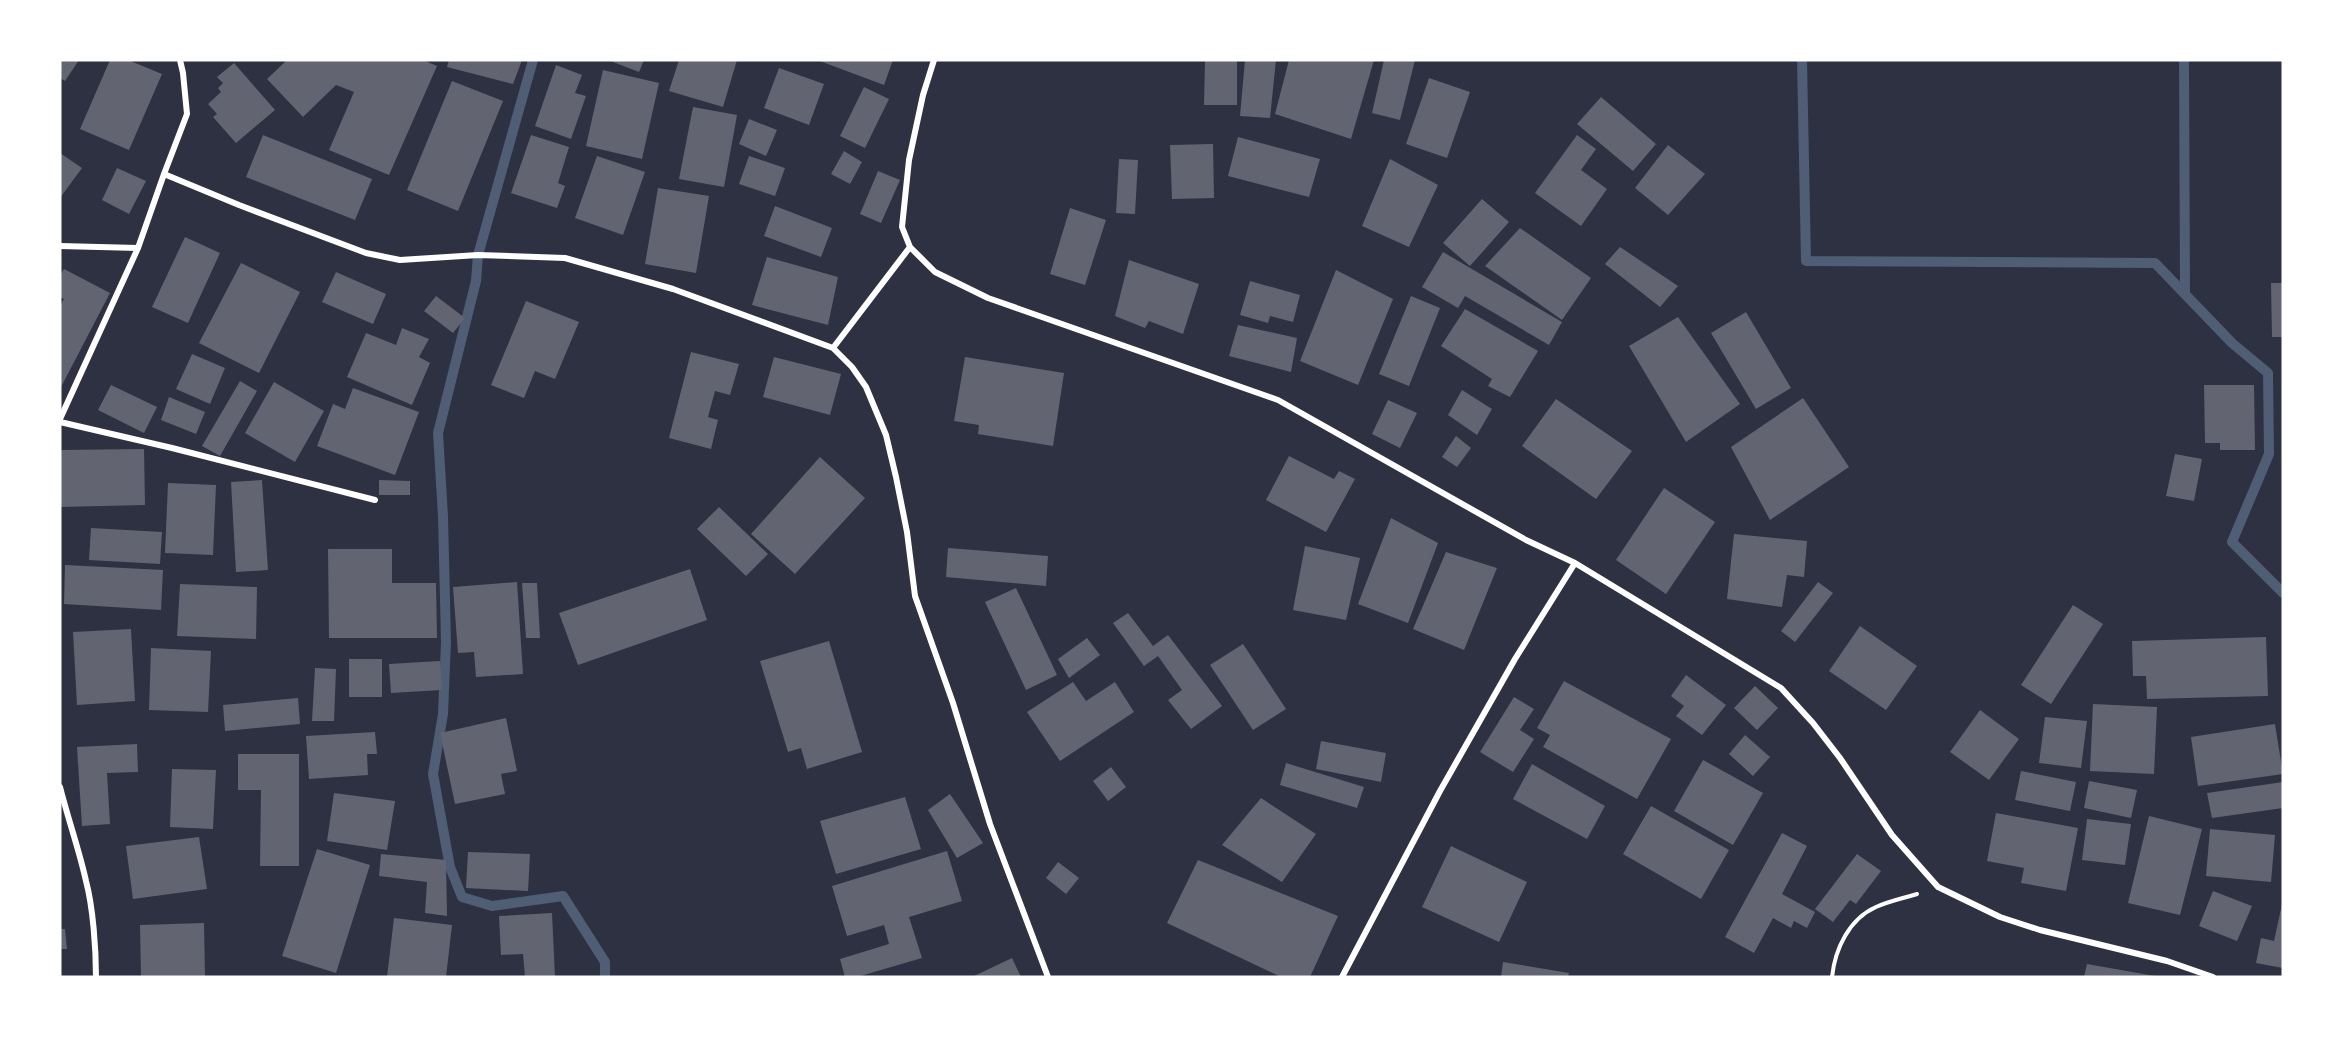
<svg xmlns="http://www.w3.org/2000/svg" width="2343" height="1037" font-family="Lora,serif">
<rect width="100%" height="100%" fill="#2d3142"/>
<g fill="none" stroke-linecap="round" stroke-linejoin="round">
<path stroke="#4f5d75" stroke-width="10" d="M533,60L478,255L476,281L438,433L443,516L446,642L443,714L433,774L450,867L462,897L492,906L563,896L605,962V977
M1802,60L1806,261L2155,263L2232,343L2268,373L2269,454L2232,542L2283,593
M2184,60L2185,294"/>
</g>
<path fill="#626471" d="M60,60H79L65,81L60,78Z
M110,60H128L162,74L129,150L80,129Z
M287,60H423L437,66L389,175L329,150L354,92L336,85L303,117L267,79Z
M449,60H522L513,84L447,67Z
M608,60H644L639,72Z
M679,60H737L723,107L669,91Z
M817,60H893L884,85Z
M1205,60H1237V105H1204Z
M1245,60H1276L1270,118L1240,116Z
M1289,60H1374L1351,139L1275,114Z
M1384,60H1415L1400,120L1372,113Z
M234,63L275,110L236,143L213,117L217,114L208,104L221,92L218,88L223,83L217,77Z
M556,65L582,75L575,93L586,96L571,139L535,126Z
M779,68L824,84L809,125L764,108Z
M603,70L659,83L642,159L586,146Z
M1429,78L1470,92L1447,158L1406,144Z
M452,81L503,101L458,211L407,190Z
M864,87L889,99L865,148L840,136Z
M1601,97L1656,144L1633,171L1577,124Z
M693,107L737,115L724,187L679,179Z
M749,119L777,130L766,156L739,144Z
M263,135L372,179L355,220L246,177Z
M531,135L569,147L558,183L565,186L557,208L511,193Z
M1577,135L1596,149L1581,170L1607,189L1581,226L1535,193Z
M1238,137L1320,159L1309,197L1228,176Z
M1213,144L1214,198L1172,199L1170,145Z
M1668,145L1705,174L1668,215L1635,188Z
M844,151L862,162L850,184L831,174Z
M60,153L82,168L60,198Z
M597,156L645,172L623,235L575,218Z
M749,156L785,168L775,196L739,184Z
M1119,159L1138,160L1135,214L1116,213Z
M1390,159L1438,185L1409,247L1362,226Z
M117,168L146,181L129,214L102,200Z
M878,171L900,180L881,223L860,214Z
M658,188L709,196L696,273L645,264Z
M1482,199L1509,222L1470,266L1443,243Z
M775,206L832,228L821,257L764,236Z
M1070,208L1106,220L1085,285L1050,274Z
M1520,228L1591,278L1562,320L1485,266Z
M185,237L220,253L188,323L152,307Z
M1620,247L1678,286L1660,307L1605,264Z
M1443,252L1562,322L1549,345L1465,296L1458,308L1422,287Z
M767,257L838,277L828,325L752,305Z
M1129,260L1199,284L1183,334L1149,321L1145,328L1115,316Z
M241,263L300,292L259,373L199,343Z
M64,269L110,293L60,389V306L64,299L60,297V275Z
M1336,270L1393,299L1358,385L1300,361Z
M336,272L386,294L373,324L322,302Z
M1250,281L1300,295L1293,322L1270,316L1268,323L1240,315Z
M2271,283H2283V337H2272Z
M436,296L465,318L453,333L424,311Z
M1411,296L1440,308L1409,386L1379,374Z
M526,301L579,322L555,379L535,371L524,398L491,385Z
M1465,309L1538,351L1510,397L1488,386L1492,379L1441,346Z
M1746,312L1791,388L1756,409L1711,333Z
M1678,317L1740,404L1686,442L1629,346Z
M1238,325L1297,338L1291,372L1229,356Z
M402,328L429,339L419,357L430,363L412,405L347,377L366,333L396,345Z
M691,352L739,364L730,395L715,391L708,417L718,420L711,449L669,438Z
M192,354L225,368L210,404L176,389Z
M774,357L841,374L830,415L763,397Z
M965,357L1064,373L1053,446L978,434L979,425L954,421Z
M240,381L257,391L220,456L202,446Z
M274,382L324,411L295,462L245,433Z
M111,385L157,407L144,433L98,410Z
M2204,385H2254L2255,450H2220V443H2205Z
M353,388L419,412L395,475L317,446L333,404L345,409Z
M1462,390L1492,409L1477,435L1448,415Z
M169,397L205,412L196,434L161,420Z
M1803,398L1849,467L1770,520L1731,447Z
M1556,399L1632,451L1596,499L1522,446Z
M1388,400L1417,413L1400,448L1372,434Z
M1456,436L1471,448L1457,467L1442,457Z
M144,449L145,505L60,507V450Z
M2175,454L2202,459L2194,501L2166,496Z
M1289,456L1334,479L1339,471L1355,479L1326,532L1266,500Z
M820,457L865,498L795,574L751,534Z
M262,480L268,570L236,572L231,482Z
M379,480L410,481V495H379Z
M168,483L216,485L213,555L165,553Z
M1664,488L1715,522L1666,594L1616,560Z
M719,507L768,554L746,576L697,529Z
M1391,518L1438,543L1408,623L1358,604Z
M91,528L162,532L160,564L89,560Z
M1734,534L1807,541L1804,577L1787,575L1782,607L1727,599Z
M1305,546L1360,558L1346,620L1293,610Z
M948,548L1048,556L1046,586L946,577Z
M328,549H392V583H436L437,638H329Z
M1446,552L1497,568L1464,650L1413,629Z
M65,565L163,570L161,610L64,604Z
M690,569L707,620L578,665L559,613Z
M517,582L523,674L476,677L474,652L458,653L453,587Z
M1818,582L1833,593L1795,642L1781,631Z
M522,583H537L540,638H526Z
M180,584L257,587L256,639L177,636Z
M1016,588L1057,675L1026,690L985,602Z
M2073,605L2103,624L2051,704L2021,685Z
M1128,613L1153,646L1168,635L1222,706L1191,729L1168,700L1182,690L1158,656L1144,666L1113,623Z
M1860,626L1917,666L1886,710L1829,671Z
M131,629L135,701L77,705L73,632Z
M2266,637L2268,696L2147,699L2146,676H2133L2132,641Z
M1087,638L1100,655L1069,678L1058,659Z
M829,641L862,752L807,769L801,748L788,752L760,661Z
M1243,644L1286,709L1253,730L1210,665Z
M151,648L211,651L208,712L149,710Z
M349,659H382V697H349Z
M440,661L442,690L391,693L389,664Z
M315,668L336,669L334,721H312Z
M1686,675L1726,705L1702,735L1676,716L1684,706L1671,696Z
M1564,681L1671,739L1637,799L1543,747L1550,735L1537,728Z
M1073,682L1086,701L1115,682L1134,712L1060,761L1027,712Z
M1755,686L1778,708L1757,730L1734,708Z
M1514,697L1534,709L1520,730L1534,739L1513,772L1480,752Z
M298,698L300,724L225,731L223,705Z
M2093,704L2157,707L2154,774L2090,771Z
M1980,710L2019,739L1989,780L1950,752Z
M2045,717L2087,721L2081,768L2039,763Z
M506,718L517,771L501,774L505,794L455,804L440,733Z
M2275,724L2283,774L2198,786L2191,737Z
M375,732L377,754H367L368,775L309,779L306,736Z
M1745,735L1770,757L1753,776L1729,754Z
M1321,741L1386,753L1381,782L1316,769Z
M137,744L138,772L107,773L110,824L82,826L77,747Z
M238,754H299V866H260L261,790H238Z
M1703,760L1763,793L1733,845L1674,811Z
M1286,763L1364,787L1357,808L1280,785Z
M1532,764L1605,806L1587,839L1513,799Z
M1111,767L1126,787L1108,801L1093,781Z
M172,769L216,770L213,829L170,827Z
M2021,771L2076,782L2070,811L2015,800Z
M2089,781L2137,790L2131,818L2084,808Z
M2283,782V808L2212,818L2207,793Z
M334,793L395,801L387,850L327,841Z
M950,794L983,843L957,858L928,810Z
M905,797L921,849L836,874L820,821Z
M1261,798L1316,834L1282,882L1222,845Z
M1651,806L1729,850L1701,899L1623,854Z
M1996,813L2078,828L2066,891L2021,883L2024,868L1987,861Z
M2149,816L2202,829L2180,915L2128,903Z
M2087,819L2131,824L2125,865L2082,860Z
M2210,829L2275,835L2271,882L2206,876Z
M1782,833L1807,846L1782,894L1815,912L1807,928L1794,921L1791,928L1773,918L1754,953L1725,937Z
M199,837L207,889L133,899L126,846Z
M1451,846L1527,882L1499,942L1422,907Z
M317,849L370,865L336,973L282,956Z
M947,851L962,901L909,917L922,958L857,977H845L840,959L889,944L884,925L847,936L832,886Z
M468,852L530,854L528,891L466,888Z
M381,854L446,860L447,916L425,913L427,882L379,876Z
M1857,854L1881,871L1856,904L1850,900L1833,922L1815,909Z
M1198,860L1338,916L1310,977H1281L1167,923Z
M1058,862L1079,878L1066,894L1046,878Z
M2213,891L2252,906L2237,941L2199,926Z
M2282,904L2283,905V968L2256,963L2261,938L2274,941Z
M552,913L555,977H525L523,954L501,955L499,916Z
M394,918L452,925L446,977H387Z
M204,923L205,977H141L140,925Z
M60,929H65L67,949H60Z
M1012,958L1021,977H972Z
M1503,962L1569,973L1568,977H1501Z
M2087,964L2155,976V977H2084Z"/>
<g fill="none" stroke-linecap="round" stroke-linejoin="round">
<path stroke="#fff" stroke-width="4" d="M1832,977C1835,949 1849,919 1876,907C1889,901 1904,898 1917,894"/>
<path stroke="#fff" stroke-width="6" d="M934,60L923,95L909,160L902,227L910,247L935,272L988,298L1278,400L1526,540L1575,563L1781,688L1813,723L1840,758L1892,835L1938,887L2000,917L2040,930L2167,961L2213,977
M164,174L239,205L366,253L400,260L478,255L565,258L673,289L833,348L852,367L866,387L886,435L896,477L907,532L915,596L953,703L990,824L1048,977
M60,246L138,248
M833,348L910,247
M60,419L138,248L164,174L187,114L183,73L180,60
M60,422L172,448L375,500
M60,787C68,819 79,849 86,881C93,907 96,949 96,977
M1342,977L1440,791L1515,659L1575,563"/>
</g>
<rect width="2343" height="1037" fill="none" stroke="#ffffff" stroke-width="123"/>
</svg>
